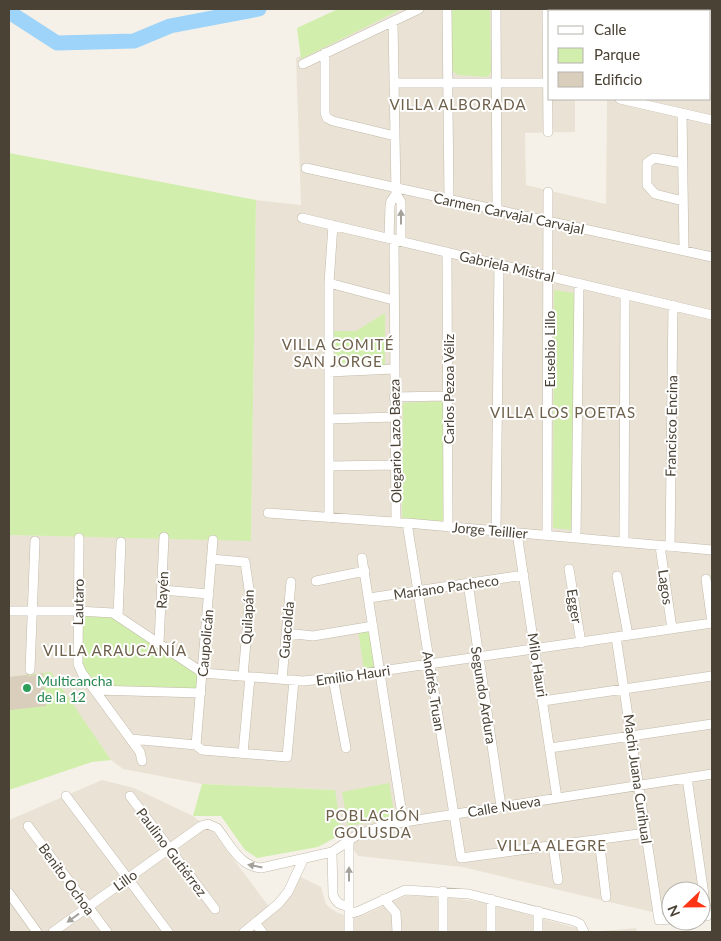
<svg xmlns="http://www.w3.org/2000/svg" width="721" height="941" font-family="Lato,sans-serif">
<rect width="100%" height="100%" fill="#f6f1e8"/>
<path fill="#eae3d5" d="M403,9H575V11H550V99H575V132L525,133L526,185L606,204L607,99H710V93H712V906L701,907V891H671V910L652,912L462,867L358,856L342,834L334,790L202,784L123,769L111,760L51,673L9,677V535L251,540L256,200L301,205L296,58Z
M102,780L134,788L193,816L213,832L273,912L297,875L321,887L326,904L330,908L338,913L352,917L364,915L405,896H437L482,902L591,932L636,928L637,932H9V820Z"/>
<path fill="#d1eeac" d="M338,9H402L301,59L297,28Z
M451,9H490L491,72L488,77L458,75L452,71Z
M9,153L256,200L251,541L9,535Z
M554,290L574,293L573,530L553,528Z
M385,313V366L335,364L334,331H356Z
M448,401L446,523L402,519L403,403Z
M79,613H107L201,673L200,692L96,689L83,671Z
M370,628L376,668L364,670L358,630Z
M51,672L111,760L92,762L9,790V677Z
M389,783L395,817L348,826L342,792Z
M202,784L335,790L342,834L318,847L257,858L245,850L221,816H193Z"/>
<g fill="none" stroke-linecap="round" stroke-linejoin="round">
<path stroke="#9ed4f9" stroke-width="15" d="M9,12L57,43L134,41L170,26L259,9"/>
</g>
<path fill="#d9cdbc" d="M43,673L46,706L10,710L9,677L26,675L30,676Z"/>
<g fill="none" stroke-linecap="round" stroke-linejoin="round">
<defs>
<path id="minor" d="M447,9L449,200
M496,9L497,210
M547,9L548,132
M393,22L396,194L401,202V241
M325,53V113L327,118L333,121L395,136
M303,64L419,9
M395,83H550
M620,99L712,120
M682,113L684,251
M683,163L654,158L647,163V185L655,194L683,201
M306,168L712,257
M302,218L712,315
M389,238L390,206L391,201L396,194
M394,239L396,522
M447,252L448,527
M329,283L393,300
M329,372L394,369
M394,397L448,396
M329,419L394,417
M329,466L395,465
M268,513L407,523L712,550
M329,518V283L333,225
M407,523L461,858L646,833
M496,531L499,264
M517,533L557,798
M547,535L548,192
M79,538L78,664L82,673L140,752L142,761
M576,538L579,283
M624,542L625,294
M660,546L672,629
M670,547L673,305
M362,558L403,821
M211,559L245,562L250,596L243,676
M569,569L581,643
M617,576L628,635
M706,579L712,623
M316,581L365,571
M468,583L501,806
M162,590L209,594
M369,598L524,575
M9,611H78L113,613L203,673L303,681L333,678L712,623
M118,616L121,542
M286,633L313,636L373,626
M616,637L659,920L671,919
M159,643L164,537
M30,670L35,541
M333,678L346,748
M282,679L291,582
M95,690L201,693
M543,701L712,676
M131,739L196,745L202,750L287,757L294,680
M196,745L213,540
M550,748L712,724
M243,753L250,677
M687,778L707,916
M66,796L168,932
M130,796L215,909
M28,826L107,932
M599,839L606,897
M349,841V932
M553,845L558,880
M332,852L333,895C336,903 341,906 349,906
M443,891V932
M9,893L37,932
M384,899L396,913L397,932
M538,911V932
M349,914L359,911L405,890L469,894L574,921L580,924L584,932
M256,924L262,932
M53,932L201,826L208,824L217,828C230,844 239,866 261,868L332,852L357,835L385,825L712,774
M244,932L278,904L288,892L303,860
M491,932V899"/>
</defs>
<use href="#minor" stroke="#c2b9a9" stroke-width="10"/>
<use href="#minor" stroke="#fff" stroke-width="9"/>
</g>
<defs><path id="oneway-solid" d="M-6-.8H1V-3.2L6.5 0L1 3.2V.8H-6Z" transform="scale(1.25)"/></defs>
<g fill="#a4a09a">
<use href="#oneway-solid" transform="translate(401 217) rotate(-90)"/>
<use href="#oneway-solid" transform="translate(255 866) rotate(-169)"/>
<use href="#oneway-solid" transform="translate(349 874) rotate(-90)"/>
<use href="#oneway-solid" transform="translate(73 918) rotate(144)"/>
</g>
<circle fill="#2e9e5b" stroke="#fff" stroke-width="2" cx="27" cy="688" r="5"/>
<g text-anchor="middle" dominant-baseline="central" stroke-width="4" stroke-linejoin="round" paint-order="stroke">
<g font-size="14" fill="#4a4235" stroke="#fff">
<text transform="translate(509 213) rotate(12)">Carmen Carvajal Carvajal</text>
<text transform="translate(507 266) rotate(13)">Gabriela Mistral</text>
<text transform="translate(549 349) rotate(-90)">Eusebio Lillo</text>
<text transform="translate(448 389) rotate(-90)">Carlos Pezoa Véliz</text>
<text transform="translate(671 426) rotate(-89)">Francisco Encina</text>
<text transform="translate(395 441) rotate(-91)">Olegario Lazo Baeza</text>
<text transform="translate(490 530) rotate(5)">Jorge Teillier</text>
<text transform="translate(446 587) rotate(-8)">Mariano Pacheco</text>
<text transform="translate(666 587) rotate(82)">Lagos</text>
<text transform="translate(162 590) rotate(-87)">Rayén</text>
<text transform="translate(78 602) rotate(-89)">Lautaro</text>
<text transform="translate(575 606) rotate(81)">Egger</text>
<text transform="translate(247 617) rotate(-87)">Quilapán</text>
<text transform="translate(286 630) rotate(-85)">Guacolda</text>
<text transform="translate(205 643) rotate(-85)">Caupolicán</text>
<text transform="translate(538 665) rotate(81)">Milo Hauri</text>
<text transform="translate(353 675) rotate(-8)">Emilio Hauri</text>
<text transform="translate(434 691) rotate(81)">Andrés Truan</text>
<text transform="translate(484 695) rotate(81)">Segundo Ardura</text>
<text transform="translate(638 779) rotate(82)">Machi Juana Curihual</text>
<text transform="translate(504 806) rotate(-9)">Calle Nueva</text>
<text transform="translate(172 852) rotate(53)">Paulino Gutiérrez</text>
<text transform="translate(67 879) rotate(54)">Benito Ochoa</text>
<text transform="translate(125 880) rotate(-36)">Lillo</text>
</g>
<g font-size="14" fill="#27864d" stroke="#fff" text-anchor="start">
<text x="37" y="680">Multicancha<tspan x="37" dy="16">de la 12</tspan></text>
</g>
<g font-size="15" letter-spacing="1" fill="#6e604b" stroke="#fff">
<text x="458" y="104">VILLA ALBORADA</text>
<text x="338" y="344">VILLA COMITÉ<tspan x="338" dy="17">SAN JORGE</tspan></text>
<text x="563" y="412">VILLA LOS POETAS</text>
<text x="115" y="650">VILLA ARAUCANÍA</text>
<text x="373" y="815">POBLACIÓN<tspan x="373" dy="17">GOLUSDA</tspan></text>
<text x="552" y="845">VILLA ALEGRE</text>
</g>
</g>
<rect width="721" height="941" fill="none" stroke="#4a4235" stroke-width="20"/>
<rect x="548" y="10" width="162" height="90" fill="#ffffff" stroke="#b7b3ae"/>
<rect x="558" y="26" width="25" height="8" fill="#ffffff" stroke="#b7b3ae"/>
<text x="594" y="35" font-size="15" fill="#4a4235">Calle</text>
<rect x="558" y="48" width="25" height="15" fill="#d1eeac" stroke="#b7b3ae"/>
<text x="594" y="60" font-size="15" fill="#4a4235">Parque</text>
<rect x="558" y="72" width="25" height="15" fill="#d9cdbc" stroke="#b7b3ae"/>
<text x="594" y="85" font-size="15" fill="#4a4235">Edificio</text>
<g transform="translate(686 906) rotate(248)"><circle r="24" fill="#ffffff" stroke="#b7b3ae"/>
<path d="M0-4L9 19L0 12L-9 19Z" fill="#ff3615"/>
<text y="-8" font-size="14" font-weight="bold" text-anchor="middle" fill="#4a4235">N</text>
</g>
</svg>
